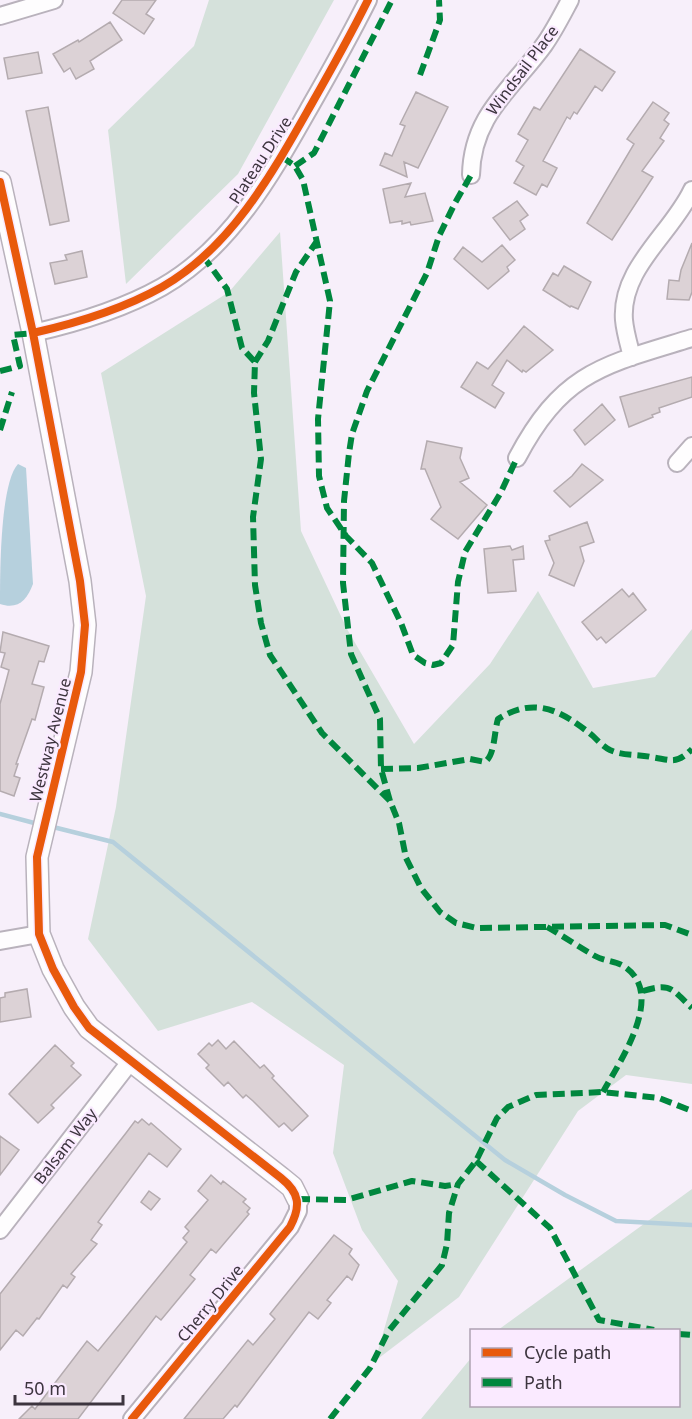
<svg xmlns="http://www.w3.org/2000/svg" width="692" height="1419" font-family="'Noto Sans',sans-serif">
<rect width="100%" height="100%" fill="#f7effa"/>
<path fill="#d5e1db" d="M209,0H334L238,174L126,284L108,130L194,46Z
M280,232L301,531L347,629L414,744L490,664L538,591L593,688L655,677L692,629V1084L626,1075L578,1111L459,1297L375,1361L398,1281L362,1230L333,1153L344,1065L252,1002L158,1031L88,939L116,807L146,596L101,373L229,292Z
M692,1189V1419H421L471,1358L472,1406H678V1330H498Z"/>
<path fill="#b6d0dd" d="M18,464L26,468L33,584C27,600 18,610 0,604C0,574 0,483 18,464Z"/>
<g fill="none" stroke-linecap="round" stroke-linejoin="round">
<path stroke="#b6d0dd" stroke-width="4.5" d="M0,814L38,824
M49,826L113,842L505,1160L565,1195L616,1221L692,1225"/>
</g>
<path fill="#dcd2d6" stroke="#b4abaf" stroke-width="1.5" d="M122,0H156L146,14L154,19L144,34L113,13Z
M110,22L122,40L90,61L94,69L76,79L70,68L64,72L53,54L78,40L79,42Z
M580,49L615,72L602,91L595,86L577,114L574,112L570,119L567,117L543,161L557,168L547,187L542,184L536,195L514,183L524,166L516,161L528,140L518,134L534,107L540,110Z
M38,52L42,73L8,79L4,58Z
M416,92L448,107L418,168L404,162L407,177L380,165L385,153L392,156L405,126L400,124Z
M653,102L669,113L664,120L669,124L660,138L664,141L642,171L653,177L612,240L587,223L634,144L627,139Z
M48,107L69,221L50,225L26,111Z
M411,183L405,197L425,193L433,221L411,225L410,222L402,224V221L390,223L383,189Z
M517,201L528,215L520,221L525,229L510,240L493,218Z
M692,243V292L689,300L667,299L669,280L679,281L681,270Z
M502,245L515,260L507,267L509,271L488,289L454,259L463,247L482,262Z
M82,251L87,277L55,284L50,263L67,260L65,255Z
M564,266L591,282L578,309L571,306L570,307L543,290L553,273L558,276Z
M524,326L553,350L526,372L523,370L522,372L507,360L492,385L504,393L495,408L461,387L477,362L488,369Z
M692,377V397L659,408L660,412L652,415L653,417L629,427L620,397Z
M602,404L615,420L585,445L574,430Z
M427,441L462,448L460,458L469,478L460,482L487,505L458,539L431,519L441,507L425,469H421Z
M582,464L603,480L570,507L554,491L572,476Z
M587,522L594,542L580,547L584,561L574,586L549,575L554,563L545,541L550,540L549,536Z
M510,546L512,550L523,546L524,559L513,560L516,591L488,593L484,549Z
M622,589L629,597L633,593L646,610L606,643L601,637L597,640L582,622Z
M3,632L49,646L44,662L39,661L32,684L44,687L35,720L32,719L16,764H18L14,776L20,778L14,796L0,791V704L9,670L1,667L5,653L0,652Z
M27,989L31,1017L0,1022V998L5,997V993Z
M218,1040L226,1049L234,1041L260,1068L264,1065L274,1076L272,1078L308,1116L292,1131L284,1123L279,1127L253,1101L246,1095L243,1098L228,1082L224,1086L206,1068L209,1065L198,1054L209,1043L212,1046Z
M55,1045L74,1063L71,1066L81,1075L51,1105L54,1108L38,1123L9,1094Z
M142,1119L149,1125L151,1123L181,1149L167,1167L149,1153L98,1222L102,1225L91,1240L97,1244L71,1274L75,1277L67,1288L63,1285L39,1319L37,1318L23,1336L16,1330L0,1350V1294L126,1133L135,1121L138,1123Z
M0,1136L19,1150L0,1175Z
M211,1175L221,1184L223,1181L246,1199L243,1202L250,1208L247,1212L249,1214L216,1253L211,1249L190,1275L195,1279L161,1320L156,1316L78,1419H19L32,1406L35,1409L87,1341L98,1351L187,1242L183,1238L189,1231L185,1227L208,1200L198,1191Z
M149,1191L160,1199L151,1210L141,1202Z
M334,1235L352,1249L349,1254L359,1265L352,1280L347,1276L327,1300L331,1303L318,1319L309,1312L237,1407L235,1405L223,1419H184L248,1340L253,1345L275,1319L270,1314Z"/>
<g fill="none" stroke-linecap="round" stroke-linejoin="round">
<defs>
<path id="minor" d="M0,16L54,0
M471,175C472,115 512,89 544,45C554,31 562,15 570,0
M33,333C77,323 123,309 162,287C232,247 273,172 311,105C331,70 350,36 368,0
M632,357C629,345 625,332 624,320C620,268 672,233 692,190
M517,458C563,371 604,365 692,338
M677,463L692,446
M0,941L39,934
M0,1230L130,1062
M132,1419L290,1227L298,1211V1199"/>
<path id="tertiary" d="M0,182L33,333L80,581L85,625L81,672L37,857L39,934L53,969L74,1007L89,1028L281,1178L292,1187L298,1199"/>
</defs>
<use href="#minor" stroke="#b9b2bc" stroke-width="20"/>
<use href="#tertiary" stroke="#b9b2bc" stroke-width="24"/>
<use href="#minor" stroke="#fefdfe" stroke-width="16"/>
<use href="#tertiary" stroke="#fefdfe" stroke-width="21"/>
<path stroke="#00873e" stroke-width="6" stroke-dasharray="12 6" stroke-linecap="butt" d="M420,75L440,20L439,0
M282,157L295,166L303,180L330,301L318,419L319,476L327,508L346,536L372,563L401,623L413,655L425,663L433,665L441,663L453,645L458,582L465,552L500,494L517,458
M295,166L314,153L392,0
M203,256L227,289L242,348L255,362L254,393L261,459L253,517L255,585L261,623L270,655L322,733L390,801L399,823L406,858L421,888L440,912L456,923L477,928L665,925L692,935
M255,362L268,341L296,272L317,241
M0,371L20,366L13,335L33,333
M0,430L12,392
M381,769L418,768L470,759L485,762C495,755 494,732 498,719C535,696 561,710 593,736C598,741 604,747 610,750C623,756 638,754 651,757C672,760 676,765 692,749
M390,801L381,769L380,719L351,654L343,583L344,501L349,453L352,434L367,391L427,273L439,236L455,203L471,175
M547,927C563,936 579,947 595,956C604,961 617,961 625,967C666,995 620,1061 603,1092
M643,991C672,982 672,990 692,1008
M476,1161L550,1228L599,1320L654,1330
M298,1199L346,1200L412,1181L445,1186L458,1184
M678,1334L692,1335
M330,1419L370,1368L388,1332L442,1265L447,1244L449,1213L458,1184L476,1161L497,1118L508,1107L536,1095L603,1092L659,1098L692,1111"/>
<defs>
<path id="cycleway" d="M0,182L33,333L80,581L85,625L81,672L37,857L39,934L53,969L74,1007L89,1028L281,1178C300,1193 301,1206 290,1227L132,1419
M33,333C77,323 123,309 162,287C232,247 273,172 311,105C331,70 350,36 368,0"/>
</defs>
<use href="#cycleway" stroke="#faeaff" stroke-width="11"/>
<use href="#cycleway" stroke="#e8590c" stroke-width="8"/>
</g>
<g text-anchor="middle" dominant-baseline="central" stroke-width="4.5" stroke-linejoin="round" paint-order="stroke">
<g font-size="16" fill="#3d353f" stroke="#faeaff">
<text transform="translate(522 70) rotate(-53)">Windsail Place</text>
<text transform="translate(260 160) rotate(-57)">Plateau Drive</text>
<text transform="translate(50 740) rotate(-76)">Westway Avenue</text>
<text transform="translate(65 1146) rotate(-52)">Balsam Way</text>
<text transform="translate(210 1303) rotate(-51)">Cherry Drive</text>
</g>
</g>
<rect x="470" y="1329" width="210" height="78" fill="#faeaff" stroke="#aea2b2" stroke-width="1.5"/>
<rect x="482" y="1348" width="30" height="9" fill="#e8590c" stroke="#aea2b2" stroke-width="1.5"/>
<text x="524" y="1359" font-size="18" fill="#3d353f">Cycle path</text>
<rect x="482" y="1378" width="30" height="9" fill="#00873e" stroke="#aea2b2" stroke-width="1.5"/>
<text x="524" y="1389" font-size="18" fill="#3d353f">Path</text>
<path d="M15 1395v9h108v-9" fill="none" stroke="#3d353f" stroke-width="3"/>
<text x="24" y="1395" font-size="18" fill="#3d353f" stroke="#faeaff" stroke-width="4.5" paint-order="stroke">50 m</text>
</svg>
